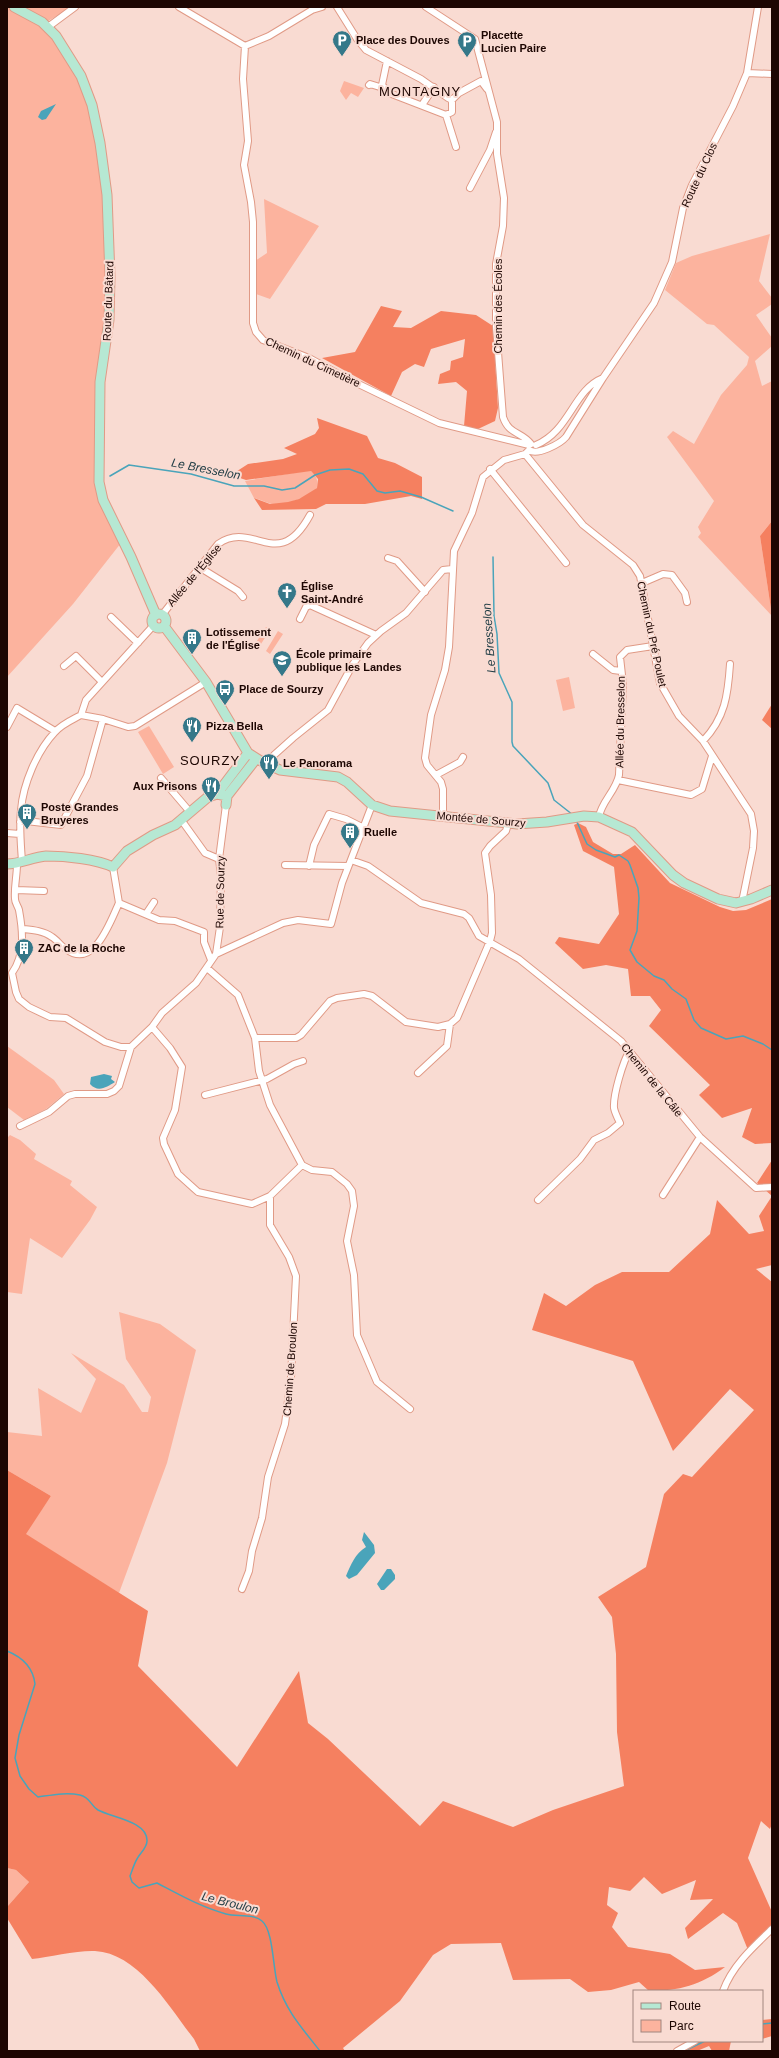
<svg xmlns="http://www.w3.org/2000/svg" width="779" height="2058" font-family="Arial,sans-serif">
<rect width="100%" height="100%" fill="#f9dbd2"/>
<path fill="#fcb39e" d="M7,7H72L48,21L54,38L78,77L92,113L104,192L107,320L96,408L94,458L96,482L121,543L73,604L7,677Z
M344,81L364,88L358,97L351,93L346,100L340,91Z
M264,199L319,226L270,299L256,294L255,261L267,253Z
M770,234L759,281L772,298V304L756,315L772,338V346L755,361L762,386L772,381V521L760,536L772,616L698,537L701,533L698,527L714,501L667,437L673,431L694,444L721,395L747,365L749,357L714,325L707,324L665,290L676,263L692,256Z
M305,471H311C317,477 318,480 317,488C307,498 287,505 272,504C267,503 259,499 254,498L245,481Z
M266,627L270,630L259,647L255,644Z
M278,631L283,634L270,654L266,651Z
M569,677L575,708L563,711L556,680Z
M149,726L174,767L163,774L138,732Z
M7,1046L54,1080L64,1094L46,1109L24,1120L7,1107Z
M10,1135L20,1140L36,1154L34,1159L72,1181L70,1185L97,1207L90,1220L62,1258L30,1238L22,1294L7,1292V1138Z
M119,1312L160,1324L196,1350L167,1463L119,1593L25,1534L51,1496L7,1470V1432L42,1436L38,1388L81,1413L96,1379L71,1353L124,1385L142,1412H148L151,1397L126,1359Z
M7,1868L16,1870L29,1882L7,1907Z"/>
<path fill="#f58060" d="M381,306L402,311L393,327L411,328L441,311L476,315L493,326L498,408L495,421L478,429L464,426L467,391L456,382L438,384L440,374L450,370L451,361L463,357L465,339L431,349L424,367L415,364L402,372L391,396L322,358L355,352Z
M317,418L367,436L378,458L395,463L422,477V499L411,496L365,504H326L316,509L262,510L254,498L270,504L288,502L299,499L317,488L318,479L311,471L246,480L231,475L248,464L283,459L297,454L284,448L315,434L319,428Z
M772,521V616L760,536Z
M772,704V729L762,720Z
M578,823L586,827L593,842L613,854H621L635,845L670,883L720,907L733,911L746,910L772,899V1143L755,1144L742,1137L752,1108L722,1118L699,1095L710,1085L649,1026L661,1010L650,996H631L628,969L606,965L583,969L555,943L559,937L599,944L619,914L614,867L583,851L574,825Z
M772,1160V1196L757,1183Z
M772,1196V1265L756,1269L772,1282V1824L770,1829L761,1821L748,1858L772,1912V1925L748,1950L737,1923L723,1913L688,1939L685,1928L713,1899L690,1900L696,1880L662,1894L644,1877L630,1891L609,1887L607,1905L618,1913L612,1927L628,1947L670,1954L695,1970L725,1967C701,1985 679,1991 649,1991L639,1982L611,1990L588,1992L570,1979L513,1980L501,1943L451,1944L433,1955L400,2001L343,2048L345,2051H200L194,2039C170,2008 138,1953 95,1951C79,1950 49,1957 32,1959L7,1918V1907L29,1882L16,1870L7,1868V1470L51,1496L26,1534L148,1611L138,1666L237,1767L299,1671L308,1723L328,1739L420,1826L443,1801L513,1827L553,1810L624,1786L617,1732L616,1654L612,1617L598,1597L646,1567L664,1494L683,1474L692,1477L754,1410L730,1389L673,1451L633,1361L532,1330L544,1293L566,1306L595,1285L622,1272H669L710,1234L717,1200L749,1234L764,1231L759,1216Z
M772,2019V2036L762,2039V2020Z
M701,2041H731L729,2051H712L709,2046L697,2051H681Z"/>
<path fill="#4aa4ba" d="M56,104L46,119L42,120L38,117L41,111Z
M104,1074L112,1076L111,1079L115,1082C107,1087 98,1093 90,1084L91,1077Z
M364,1532L374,1545L375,1553L357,1575L349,1579L346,1576C351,1564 355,1554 366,1547L362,1540Z
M387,1569H391L395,1575V1579L384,1590H381L377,1584Z"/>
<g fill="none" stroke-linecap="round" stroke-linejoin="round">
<path stroke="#4aa4ba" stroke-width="1.5" d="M110,476L129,465L191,474L234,486H264L282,490L295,488L315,475L330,470L349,469L363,474L377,491L385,493L400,491L421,497L453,511
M493,557L494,616L497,634L499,673L512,702V742L513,746L548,783L554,800L573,815
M576,820L587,844L596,850L615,857L619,855L628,861L630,865L638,888L639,898L637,931L630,950L637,962L654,976L664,980L672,989L686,999L694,1020L701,1028L726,1039L743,1036L763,1044L772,1050
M7,1651C22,1657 33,1667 35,1684L19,1735L15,1758L20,1776L29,1789L38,1797C52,1795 66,1792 80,1795C90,1797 90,1805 98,1810C110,1817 148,1821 147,1841C147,1848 140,1853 137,1859C134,1864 132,1871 130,1876L132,1882L139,1888L157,1883C180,1895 201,1907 226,1914C237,1917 253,1913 262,1921C273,1930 273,1967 277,1982C286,2011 302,2028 320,2051
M762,2024L772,2023
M684,2051L705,2041"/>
<defs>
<path id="street" d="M179,7L245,46
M337,7L357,39L366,50L421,79L448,98L452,100L459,93L481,81L487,89
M426,7L475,39L497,122V154L504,198L503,226L496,264V326L503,417C509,435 521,431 531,444
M48,27L75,7
M245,46L243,79L248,141L244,165L251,202L253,222V323L256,332L263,340L309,358L344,377L439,423L529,445
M245,46L269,36L312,10L322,7
M387,61L382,85L389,93L446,115L452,112V100
M747,73L772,74
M369,85L370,84L383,88
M422,105L434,87
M446,115L456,147
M470,188L490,150L496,132
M603,378L654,303L672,262L683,208L692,185L733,106L747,73L758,7
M529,450C537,456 560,444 566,437L603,378C573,390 570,431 536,445
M525,454L583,525L633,565L640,576L660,683L679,716L703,741L751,814L754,831L753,848L742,902
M490,469L566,563
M388,558L397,561L425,592
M199,567L238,591L243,597
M642,583L663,574L672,575L685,593L687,602
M162,615L218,544C253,519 278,574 310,515
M111,617L138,643
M300,619L306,607L310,605L376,635
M153,626L86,700L81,715L103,719L128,727L135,726L206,682
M593,654L613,670L621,671
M64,666L76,656L102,682
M7,727L17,708L55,731
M703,741C725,718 728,695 730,664
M267,765L274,755L293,738L328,710L353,664L368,643L381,631L406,613L443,570L452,569
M436,775L460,762L463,757
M161,778L190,812
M618,780L691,795L702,789L712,756
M443,816V789L441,782L427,765L425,758L431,715L445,670L449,647L454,551L472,513L483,477L504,460L525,454L529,450
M599,817C601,802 616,791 619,775L623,684L620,657L627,650L653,646
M182,821L205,853L219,859
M20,822L26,821L61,825L87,776L103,719
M7,833L20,834
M351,860L368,866L421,903L464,914L469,918L479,936L519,959L621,1041L700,1137L756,1188L772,1187
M22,862C21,845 19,827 21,810C23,784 37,751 55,732C62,724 72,720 81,715
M17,864C17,876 14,887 15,899C15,903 18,906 19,910C23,932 25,955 12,973L16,992L19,999L29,1007L50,1017L66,1018L105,1042L121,1047H131
M285,865L348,866
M309,866L314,845L329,814L346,819L362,827
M113,867L119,903L159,920L175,921L204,932V942L211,960
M16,890L44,891
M146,914L154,902
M23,929C33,930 44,931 52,937C57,940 61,946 66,949C94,970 110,922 119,903
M216,954L220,927L221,876L219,859L226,805
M207,968L238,995L255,1038L259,1071L270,1105L302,1165
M255,1038H296L301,1035L330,1001L337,998L364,994L372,996L406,1022L438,1027L450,1024L457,1018L490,941L492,933L491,895L485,853L490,846L506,831L508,824
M418,1073L447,1046L450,1024
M205,1095L267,1079L294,1064L303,1061
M20,1126L49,1112L68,1096L75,1094H107L114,1091L119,1086L131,1047L152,1027
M302,1165L270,1196L252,1204L198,1192L178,1174L164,1144L163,1138L175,1110L182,1067L170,1048L152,1027L162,1013L196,983L216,954L283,923L298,920L331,924L342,883L372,805
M302,1165L312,1170L332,1172L347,1184L352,1191L354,1206L347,1241L354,1275L357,1335L377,1382L410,1409
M663,1195L700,1137
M538,1200L580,1159L594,1140L608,1133L620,1123C618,1119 615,1113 614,1108C613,1095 623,1061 630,1050
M242,1589L249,1571L252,1551L262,1518L268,1477L285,1424L291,1377L296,1276L289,1257L270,1225V1196
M723,1991C732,1966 753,1947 772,1929
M677,2051L695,2041"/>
<path id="secondary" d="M14,7L42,22L56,36L81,76L92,105L100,143L107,195L110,277L109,320L100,382L99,482L103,500L131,557L156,615
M152 621a7 7 0 1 1 14 0a7 7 0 1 1-14 0Z
M164,626L206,682L248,753L259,760L280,770L338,777L347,782L372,805L390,811L517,824L547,822L584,816L599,817L632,832L673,875L684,883L718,899L736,903L751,899L772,890
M217,794L248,753
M227,796L256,759
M7,864C20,864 33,857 46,856C66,856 96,859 113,867L127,851L153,835L175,825L208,797L217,794L227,796L226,805"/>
</defs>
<use href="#street" stroke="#e09a86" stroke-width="8"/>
<use href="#secondary" stroke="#e09a86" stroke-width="11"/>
<use href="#street" stroke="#fff" stroke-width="6"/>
<use href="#secondary" stroke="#b6e8d3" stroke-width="9"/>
</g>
<defs>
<symbol id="parking-pin" viewBox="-11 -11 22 30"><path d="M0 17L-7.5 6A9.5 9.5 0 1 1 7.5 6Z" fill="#357889" stroke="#f9dbd2"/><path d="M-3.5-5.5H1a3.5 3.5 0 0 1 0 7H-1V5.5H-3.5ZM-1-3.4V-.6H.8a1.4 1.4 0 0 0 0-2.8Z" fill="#fff"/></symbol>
<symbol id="church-pin" viewBox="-11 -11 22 30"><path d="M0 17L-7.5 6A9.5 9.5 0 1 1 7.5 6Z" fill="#357889" stroke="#f9dbd2"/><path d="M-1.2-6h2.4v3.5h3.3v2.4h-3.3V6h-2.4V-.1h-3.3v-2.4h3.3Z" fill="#fff"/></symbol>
<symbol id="building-pin" viewBox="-11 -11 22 30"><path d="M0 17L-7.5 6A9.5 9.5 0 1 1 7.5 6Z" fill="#357889" stroke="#f9dbd2"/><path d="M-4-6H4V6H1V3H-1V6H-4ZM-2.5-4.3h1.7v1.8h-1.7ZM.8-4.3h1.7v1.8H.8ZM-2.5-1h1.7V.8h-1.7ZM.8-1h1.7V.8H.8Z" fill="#fff"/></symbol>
<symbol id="school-pin" viewBox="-11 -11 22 30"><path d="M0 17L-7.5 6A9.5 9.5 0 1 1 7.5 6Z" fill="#357889" stroke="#f9dbd2"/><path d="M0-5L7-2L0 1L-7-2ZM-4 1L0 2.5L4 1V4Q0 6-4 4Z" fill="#fff"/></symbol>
<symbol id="bus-pin" viewBox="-11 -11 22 30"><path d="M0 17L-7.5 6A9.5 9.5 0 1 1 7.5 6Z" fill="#357889" stroke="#f9dbd2"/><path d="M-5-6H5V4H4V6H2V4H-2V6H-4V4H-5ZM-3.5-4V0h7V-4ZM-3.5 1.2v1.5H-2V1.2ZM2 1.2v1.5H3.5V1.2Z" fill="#fff"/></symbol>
<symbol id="restaurant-pin" viewBox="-11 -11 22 30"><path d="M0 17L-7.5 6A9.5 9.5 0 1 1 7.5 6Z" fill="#357889" stroke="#f9dbd2"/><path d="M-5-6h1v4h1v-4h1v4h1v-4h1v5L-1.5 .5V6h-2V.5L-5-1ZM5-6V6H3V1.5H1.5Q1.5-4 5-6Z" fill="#fff"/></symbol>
</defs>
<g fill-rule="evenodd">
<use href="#parking-pin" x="331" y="29" width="22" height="30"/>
<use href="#parking-pin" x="456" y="30" width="22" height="30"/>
<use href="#church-pin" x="276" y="581" width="22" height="30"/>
<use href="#building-pin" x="181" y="627" width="22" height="30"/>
<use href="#school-pin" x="271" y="649" width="22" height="30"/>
<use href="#bus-pin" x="214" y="678" width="22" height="30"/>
<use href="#restaurant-pin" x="181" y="715" width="22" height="30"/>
<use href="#restaurant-pin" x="258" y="752" width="22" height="30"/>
<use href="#restaurant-pin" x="200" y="775" width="22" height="30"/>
<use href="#building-pin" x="16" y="802" width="22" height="30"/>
<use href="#building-pin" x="339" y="821" width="22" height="30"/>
<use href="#building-pin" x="13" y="937" width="22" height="30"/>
</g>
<g text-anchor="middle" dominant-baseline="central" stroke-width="4" stroke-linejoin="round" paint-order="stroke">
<g font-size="11" font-weight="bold" fill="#1d0602" stroke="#f9dbd2" text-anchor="start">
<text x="481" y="35">Placette<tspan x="481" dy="13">Lucien Paire</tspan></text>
<text x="356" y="40">Place des Douves</text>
<text x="301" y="586">Église<tspan x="301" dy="13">Saint-André</tspan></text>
<text x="206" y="632">Lotissement<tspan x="206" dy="13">de l'Église</tspan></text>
<text x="296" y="654">École primaire<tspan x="296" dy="13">publique les Landes</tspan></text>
<text x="239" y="689">Place de Sourzy</text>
<text x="206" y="726">Pizza Bella</text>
<text x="283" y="763">Le Panorama</text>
<text x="197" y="786" text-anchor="end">Aux Prisons</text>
<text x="41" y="807">Poste Grandes<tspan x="41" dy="13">Bruyeres</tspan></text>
<text x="364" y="832">Ruelle</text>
<text x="38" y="948">ZAC de la Roche</text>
</g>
<g font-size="11" fill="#1d0602" stroke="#f9dbd2">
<text transform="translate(699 175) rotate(-65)">Route du Clos</text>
<text transform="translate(108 301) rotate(-88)">Route du Bâtard</text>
<text transform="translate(498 306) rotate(-90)">Chemin des Écoles</text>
<text transform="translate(313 362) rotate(25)">Chemin du Cimetière</text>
<text transform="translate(194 575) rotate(-50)">Allée de l'Église</text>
<text transform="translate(652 634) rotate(78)">Chemin du Pré Poulet</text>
<text transform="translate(620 722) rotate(-89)">Allée du Bresselon</text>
<text transform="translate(481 819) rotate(5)">Montée de Sourzy</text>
<text transform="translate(220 892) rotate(-89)">Rue de Sourzy</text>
<text transform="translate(652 1080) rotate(51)">Chemin de la Câle</text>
<text transform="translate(290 1369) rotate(-86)">Chemin de Broulon</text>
</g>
<g font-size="12" font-style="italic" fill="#233f47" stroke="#f9dbd2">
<text transform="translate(206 469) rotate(11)">Le Bresselon</text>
<text transform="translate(489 638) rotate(-94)">Le Bresselon</text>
<text transform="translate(230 1903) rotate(14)">Le Broulon</text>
</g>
<g font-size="13" letter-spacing="1" fill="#1d0602" stroke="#f9dbd2">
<text x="420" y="91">MONTAGNY</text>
<text x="210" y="760">SOURZY</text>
</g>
</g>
<rect width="779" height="2058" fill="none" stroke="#1d0602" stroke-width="16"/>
<rect x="633" y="1990" width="130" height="52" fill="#f9dbd2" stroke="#a1867f"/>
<rect x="641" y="2003" width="20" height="6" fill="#b6e8d3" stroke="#a1867f"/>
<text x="669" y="2010" font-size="12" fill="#1d0602">Route</text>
<rect x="641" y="2020" width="20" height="12" fill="#fcb39e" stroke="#a1867f"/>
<text x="669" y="2030" font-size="12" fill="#1d0602">Parc</text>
</svg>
